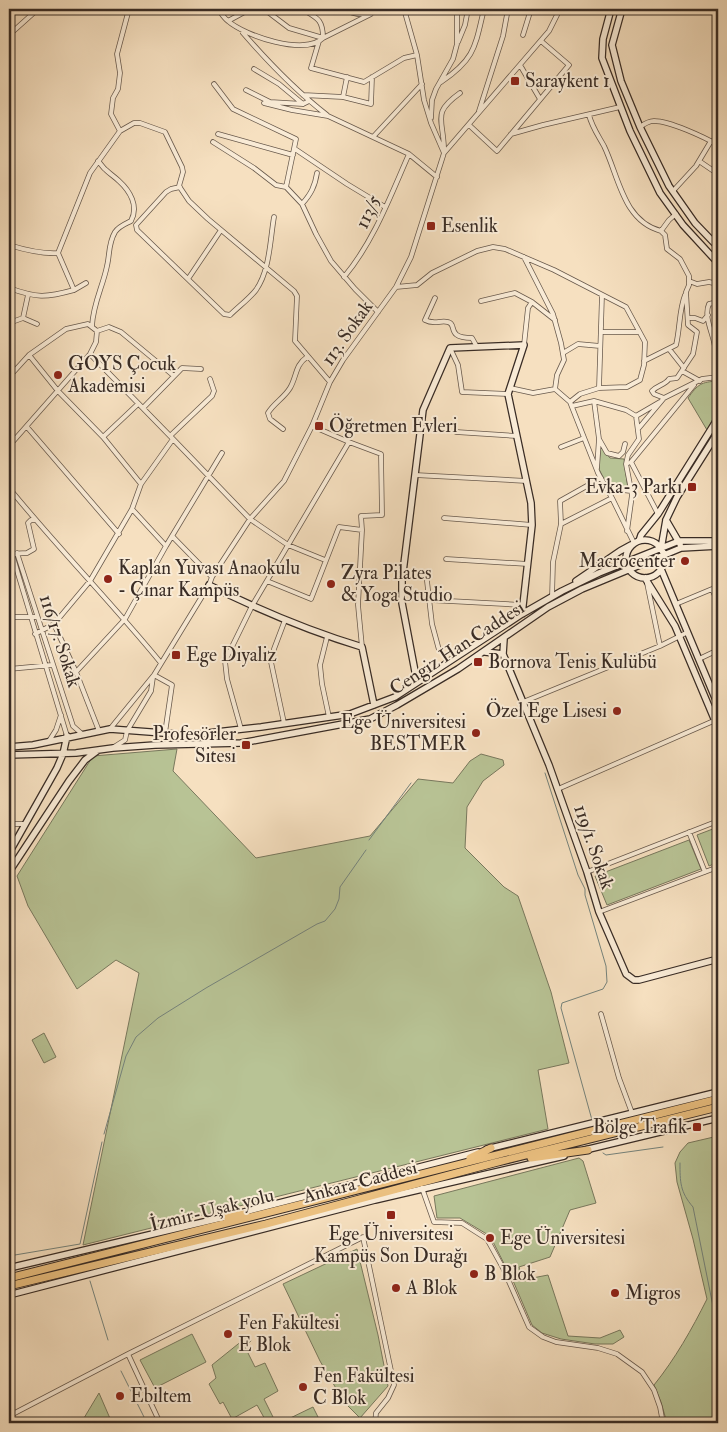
<svg xmlns="http://www.w3.org/2000/svg" width="727" height="1432" font-family="'IM FELL Double Pica',serif">
<rect width="100%" height="100%" fill="#f6e0c0"/>
<filter id="stains"><feTurbulence type="fractalNoise" baseFrequency=".004" numOctaves="4"/><feColorMatrix values="0 0 0 0 .2 0 0 0 0 .09 0 0 0 0 .02 0 0 0 .5 -.17"/></filter>
<radialGradient id="worn" r=".72"><stop offset=".6" stop-color="#630" stop-opacity="0"/><stop offset="1" stop-color="#630" stop-opacity=".3"/></radialGradient>
<path fill="#b8c395" stroke="#78785d" d="M718,381V409L707,430L688,398C698,384 701,382 718,381Z
M600,446L610,458L624,459L628,489L607,485L599,469Z
M177,749L173,771L256,858L370,836L418,779L453,783L470,761L481,754L503,760L504,765L483,781L467,807L465,848L504,887L518,896L551,992L569,1063L538,1070L548,1129L83,1245L139,973L116,960L77,989L28,906L17,876L93,756Z
M718,827V862L709,866L697,835Z
M689,840L701,869L607,905L595,876Z
M44,1033L56,1057L44,1063L32,1040Z
M718,1136V1423H667L661,1402L654,1385C675,1359 692,1329 707,1299L693,1239L677,1182L675,1163L680,1152L688,1143Z
M579,1158L583,1161L596,1203L570,1210L550,1257L519,1267L522,1280L548,1275L568,1336L600,1338L620,1330L624,1337L613,1344H595L561,1339L542,1333L532,1325L514,1283L490,1236L460,1218H437L434,1196Z
M357,1249L378,1335L388,1386L360,1418L344,1402L320,1361L283,1284Z
M192,1334L206,1362L155,1388L140,1360Z
M248,1336L251,1341L245,1347L255,1367L265,1363L278,1391L264,1399L276,1423H267L257,1405L232,1419L223,1402L220,1404L209,1384L216,1378L212,1365Z
M99,1393L112,1423H81Z
M313,1407L321,1423H280Z"/>
<g fill="none" stroke-linecap="round" stroke-linejoin="round">
<path stroke="#75837c" stroke-width="1" d="M545,773L578,875L585,889V895L606,966L607,982L603,989L562,1003L561,1008L592,1120
M369,840L411,783
M104,1134L126,1056L136,1037L158,1018L206,988L317,924L325,921L335,909L339,899L340,887L366,850
M603,1153L606,1155L663,1147
M680,1163C680,1182 680,1192 693,1207L718,1331
M9,1256L80,1244L102,1142
M90,1281L108,1340
M121,1371L147,1423"/>
<defs>
<path id="street" d="M218,9C221,13 224,18 228,21C245,36 305,56 323,38L371,14
M264,9L289,28L323,38C323,19 317,18 302,9
M343,9C356,16 368,16 381,9
M404,9L417,55L424,100L431,123L444,153
M228,21L250,9
M243,33C269,63 296,91 327,115
M9,35L38,9
M523,35L531,9
M319,41L311,68L364,82L404,58L417,55
M458,42L465,25L468,9
M520,65L540,99
M254,69L279,84L303,104
M441,82C475,59 475,47 484,9
M214,84L233,109L296,139L286,187
M246,90L270,102L303,104L309,101
M303,95L343,97L371,104L372,77
M343,97L347,77
M264,103L292,110L328,116L409,154L437,177
M718,108V113
M479,111L503,36L508,9
M589,115C592,127 598,135 604,146C619,177 623,221 661,231
M431,118L432,100L436,89L453,59L457,44V9
M469,125L497,151L569,65L541,41
M640,127C644,124 649,121 654,121C670,121 704,137 718,145
M120,131L134,123H140L165,132L182,167L183,172L179,186L189,201L208,219L294,291L297,296L295,341L330,382
M218,134L293,155
M511,134L543,125L620,107
M373,137L422,84
M213,142L254,168L276,185L286,187L302,204L316,234L331,261L355,289L378,312
M444,148C443,118 432,113 460,93
M295,149L347,184L385,207
M699,161L718,174
M180,187L171,189L166,192L136,225L137,230L224,314L230,315C238,307 249,299 256,290C270,270 270,240 274,217
M673,191L696,166L711,141
M302,204C311,194 315,186 317,173
M718,209V221
M9,245C25,250 41,254 58,253L74,290C45,298 37,298 9,288
M58,253L90,173L120,131L111,114L113,98L118,89L120,73L117,54L129,9
M524,257L553,314L561,343L564,360L557,375L555,389L570,402L598,473L612,498L634,543
M344,277C374,241 390,197 409,154
M188,279L221,230
M689,281L697,284L709,282L718,284
M396,287L417,285L432,273L477,251L493,247L505,249L554,270L626,307L645,342L644,365L640,380L627,387L599,388L580,394L570,402
M74,290L86,283
M435,298L425,320C434,325 440,320 448,322C458,324 445,338 472,338L477,347
M481,301L515,293L532,302L555,320
M718,302L709,304C703,317 714,335 715,348L718,350
M23,318L28,295
M689,318H695L703,321L708,315
M9,323L23,318L37,324
M92,326C93,304 103,286 107,266C110,254 108,244 115,232C119,226 125,224 131,221C139,206 130,191 119,181C115,177 110,174 106,170C103,168 101,164 98,161
M97,331L109,327L121,332L174,376
M601,332H639
M524,345L528,308L532,302
M450,348L458,365L462,392L508,394
M669,349L684,368
M563,353L578,344L600,346
M29,355L58,391L103,437L141,484
M644,361L676,345C680,329 679,310 685,295
M682,371L700,381
M9,377L29,355L66,329L88,324L97,331L96,342L90,354L9,446
M510,388L533,393L555,389
M599,388L602,295
M664,398L654,394L652,391C658,385 665,385 669,379L677,378L693,354L697,332L688,325L686,292L689,285V276L680,259L667,249L665,235L661,231L669,220L676,214
M594,401L599,439L597,468
M572,406L594,401L626,410L636,416L639,439L628,455L626,464
M143,408L182,368L201,369
M636,416L660,402
M27,427L119,534
M283,429L270,419L268,413C274,403 284,398 290,388C297,376 295,365 307,357
M638,429L664,398L702,379L718,377
M456,432L517,436
M170,436L212,396L214,391L210,379
M103,437L138,404
M173,439L250,519L288,545L325,560
M599,439L607,453L619,456L623,452L625,444
M349,442L381,454L382,515L361,516L362,530
M561,447L584,438
M415,475L527,481
M9,488C58,548 112,603 161,663
M606,488L631,491
M132,509L166,546
M658,514L631,462L694,385
M444,518L532,525
M561,524L560,501L601,478
M627,531L632,495L626,464L628,463
M172,536L212,577
M17,553L73,726L82,734
M9,554L27,553L34,549L28,523L31,520H35
M12,554L67,736
M446,559L528,564
M267,581L311,599L339,527L362,530L358,605L362,647
M427,581L432,624L439,650
M647,583L660,646
M552,597L553,562L561,524L612,498
M430,600L523,605
M676,604L712,589L718,603
M9,617H37
M54,624L76,672
M35,634L54,624L90,581L132,509L141,484L173,439L90,354
M327,637L320,665L322,684L329,717
M699,659L718,650
M9,669L52,665
M154,675L172,685L165,733
M523,702L660,646L688,632
M284,723L271,662L274,649L285,620
M110,729L154,675L209,585L212,577L250,519L284,481L312,426L330,382L343,360L396,287L411,257L444,153L549,31L560,9
M241,729L227,679L225,661L252,606L349,442L312,426
M99,731L76,672L125,619L166,546L222,453
M49,741L56,730L61,715
M114,747L125,740L127,731L151,691L153,677
M558,789L718,719
M9,824H24
M689,832L705,872
M587,872L718,821
M599,912L718,867
M601,1014L619,1078L632,1113
M422,1188L434,1222L462,1223L487,1239L503,1268L529,1327L543,1337L556,1342L598,1348L617,1354L642,1372L654,1390L660,1407L663,1423
M128,1354L160,1423
M9,1416L128,1354L363,1237L394,1385L388,1398L376,1413L375,1423"/>
<path id="secondary" d="M611,9L603,39L602,58L630,131L660,193L683,225L718,263
M622,9L612,45L621,81L640,127L669,186L695,223L718,247
M666,520L680,544
M626 559a19 19 0 1 1 38 0a19 19 0 1 1-38 0Z
M639,541L641,535L658,514L718,418
M660,546L662,543L666,520L677,497L718,432
M661,569L718,705
M645,578L675,626L718,728
M576,581L620,551L631,545
M209,585C259,610 309,631 362,647L374,705
M504,639L503,654L549,765L587,872L599,912L626,974L634,980H639L718,959
M485,652L503,654
M417,682L402,603V580L423,410L450,348L524,345L508,394L531,503L532,525L522,614
M9,747L33,745L110,729L190,735L261,727L350,714L395,697L522,614L562,591L599,573L679,541H718
M9,755L76,753L113,748L155,745L241,743L370,719L397,705L458,669L548,607L582,589L681,548L718,546
M9,853L57,768L63,754L67,736
M9,872L69,781L85,760L97,751
M487,1149L718,1092
M585,1150L718,1118
M240,1213L478,1152
M9,1268L229,1216
M9,1295L375,1200L564,1156"/>
<path id="highway" d="M470,1158L491,1148
M531,1158L588,1150
M226,1216L246,1214
M9,1278L718,1099
M9,1286L266,1224L494,1163L718,1107"/>
</defs>
<use href="#street" stroke="#68594c" stroke-width="5.5"/>
<use href="#secondary" stroke="#392c25" stroke-width="8"/>
<use href="#highway" stroke="#392c25" stroke-width="9"/>
<use href="#street" stroke="#f9ebd6" stroke-width="4"/>
<use href="#secondary" stroke="#f9ebd6" stroke-width="5.5"/>
<use href="#highway" stroke="#ebc080" stroke-width="7"/>
</g>
<g fill="#8f2418" stroke="#f9ebd6" stroke-width="2">
<rect x="510" y="76" width="10" height="10" rx="2.5"/>
<rect x="426" y="221" width="10" height="10" rx="2.5"/>
<circle cx="58" cy="375" r="5"/>
<rect x="314" y="421" width="10" height="10" rx="2.5"/>
<rect x="687" y="482" width="10" height="10" rx="2.5"/>
<circle cx="685" cy="561" r="5"/>
<circle cx="108" cy="579" r="5"/>
<circle cx="331" cy="584" r="5"/>
<rect x="171" y="650" width="10" height="10" rx="2.5"/>
<rect x="473" y="657" width="10" height="10" rx="2.5"/>
<circle cx="617" cy="711" r="5"/>
<circle cx="476" cy="733" r="5"/>
<rect x="241" y="740" width="10" height="10" rx="2.5"/>
<rect x="692" y="1122" width="10" height="10" rx="2.5"/>
<rect x="386" y="1210" width="10" height="10" rx="2.5"/>
<circle cx="490" cy="1238" r="5"/>
<circle cx="474" cy="1274" r="5"/>
<circle cx="396" cy="1288" r="5"/>
<circle cx="615" cy="1293" r="5"/>
<circle cx="228" cy="1334" r="5"/>
<circle cx="303" cy="1387" r="5"/>
<circle cx="120" cy="1396" r="5"/>
</g>
<g text-anchor="middle" dominant-baseline="central" stroke-width="4" stroke-linejoin="round" paint-order="stroke">
<g font-size="19" fill="#392c25" stroke="#f9ebd6" text-anchor="start">
<text x="525" y="81">Saraykent 1</text>
<text x="441" y="226">Esenlik</text>
<text x="68" y="364">GOYS Çocuk<tspan x="68" dy="22">Akademisi</tspan></text>
<text x="329" y="426">Öğretmen Evleri</text>
<text x="682" y="487" text-anchor="end">Evka-3 Parkı</text>
<text x="675" y="561" text-anchor="end">Macrocenter</text>
<text x="118" y="568">Kaplan Yuvası Anaokulu<tspan x="118" dy="22">- Çınar Kampüs</tspan></text>
<text x="341" y="573">Zyra Pilates<tspan x="341" dy="22">&amp; Yoga Studio</tspan></text>
<text x="186" y="655">Ege Diyaliz</text>
<text x="488" y="662">Bornova Tenis Kulübü</text>
<text x="607" y="711" text-anchor="end">Özel Ege Lisesi</text>
<text x="466" y="722" text-anchor="end">Ege Üniversitesi<tspan x="466" dy="22">BESTMER</tspan></text>
<text x="236" y="734" text-anchor="end">Profesörler<tspan x="236" dy="22">Sitesi</tspan></text>
<text x="687" y="1127" text-anchor="end">Bölge Trafik</text>
<text x="391" y="1234" text-anchor="middle">Ege Üniversitesi<tspan x="391" dy="22">Kampüs Son Durağı</tspan></text>
<text x="500" y="1238">Ege Üniversitesi</text>
<text x="484" y="1274">B Blok</text>
<text x="406" y="1288">A Blok</text>
<text x="625" y="1293">Migros</text>
<text x="238" y="1323">Fen Fakültesi<tspan x="238" dy="22">E Blok</tspan></text>
<text x="313" y="1376">Fen Fakültesi<tspan x="313" dy="22">C Blok</tspan></text>
<text x="130" y="1396">Ebiltem</text>
</g>
<g font-size="19" fill="#392c25" stroke="#f9ebd6">
<text transform="translate(368 212) rotate(-65)">113/5</text>
<text transform="translate(347 333) rotate(-55)">113. Sokak</text>
<text transform="translate(60 641) rotate(72)">116/17. Sokak</text>
<text transform="translate(457 648) rotate(-33)">Cengiz Han Caddesi</text>
<text transform="translate(594 847) rotate(71)">119/1. Sokak</text>
<text transform="translate(360 1182) rotate(-15)">Ankara Caddesi</text>
<text transform="translate(212 1210) rotate(-14)">İzmir-Uşak yolu</text>
</g>
</g>
<rect width="727" height="1432" fill="none" stroke="#f6e0c0" stroke-width="30"/>
<rect x="10" y="10" width="707" height="1412" fill="none" stroke="#392c25" stroke-width="2.5"/>
<rect x="15" y="15" width="697" height="1402" fill="none" stroke="#392c25"/>
<rect width="100%" height="100%" filter="url(#stains)"/>
<rect width="100%" height="100%" fill="url(#worn)"/>
</svg>
